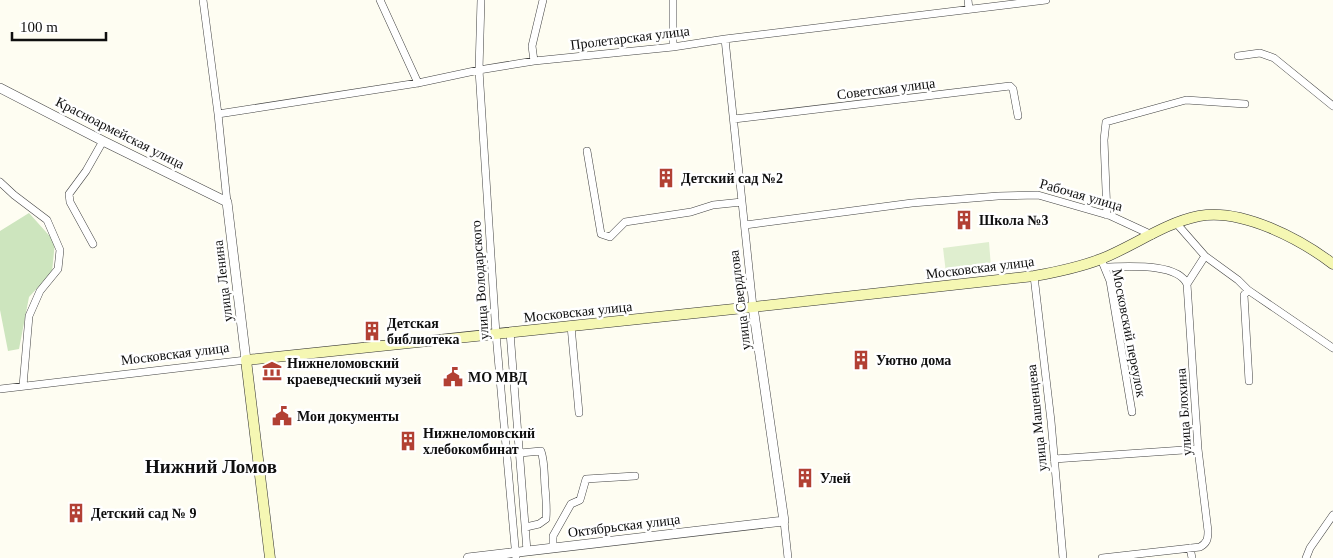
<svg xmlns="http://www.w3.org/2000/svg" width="1333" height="558" font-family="'Times New Roman',serif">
<rect width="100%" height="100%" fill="#fefdf2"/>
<path fill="#cde5be" d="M29,213L55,242L52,272L29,297L19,349L8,351L0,310V231Z"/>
<path fill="#dfeecf" d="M989,242L991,267L946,273L943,248Z"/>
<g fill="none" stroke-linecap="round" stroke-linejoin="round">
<defs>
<path id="minor" d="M203,0L218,114L227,202
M380,0L418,83
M481,0L479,70L496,334L516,558
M968,0L969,9
M725,39L753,307
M673,47V0
M1238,56L1260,53L1274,58L1333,106
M534,61L532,46L543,0
M218,114L418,83L479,70L534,61L673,47L725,39L1046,0
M734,119L1010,86L1013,89L1018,116
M587,151L601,234L610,237L625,222L691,212L713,205L742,202
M0,182L14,195L47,220L60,250L58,269L40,291L29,316L23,386
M1107,215L1104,140L1106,122L1186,100L1245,104
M1177,224L1205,256L1238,280L1248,290L1333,348
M745,225L912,203L998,196L1038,195L1111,216L1152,235
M93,244L70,202L69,194L86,171L103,141
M1101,259L1110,281L1132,412
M1105,267C1125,267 1177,262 1187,284
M1034,276L1051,421L1063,558
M1248,290L1244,295L1249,381
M571,326L579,413
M510,332L527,551
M0,389L246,360
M520,453L541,451C545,463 544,475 545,487C546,498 547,508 546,519L539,524L526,527
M1054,459L1198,449
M784,521L788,558
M553,548V536L571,504L580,500L586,479L635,476
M1190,548L1192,558
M1102,558L1200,547C1207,543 1208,539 1208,531L1198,449L1187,284L1205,256
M1306,558L1310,548L1333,515"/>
<path id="tertiary" d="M0,88L103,141L227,202L246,360
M468,558L784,521L753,307"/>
<path id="secondary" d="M270,558L246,360L753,307L1034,276C1057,272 1080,267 1101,259C1134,246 1164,223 1199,216C1242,208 1300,239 1333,264"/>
</defs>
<use href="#minor" stroke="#424242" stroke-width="8"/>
<use href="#tertiary" stroke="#424242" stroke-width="10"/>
<use href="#secondary" stroke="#313131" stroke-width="11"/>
<use href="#minor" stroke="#fff" stroke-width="7"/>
<use href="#tertiary" stroke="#fff" stroke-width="9"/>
<use href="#secondary" stroke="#f5f7b3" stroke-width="10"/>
</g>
<defs>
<symbol id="building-bare" viewBox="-9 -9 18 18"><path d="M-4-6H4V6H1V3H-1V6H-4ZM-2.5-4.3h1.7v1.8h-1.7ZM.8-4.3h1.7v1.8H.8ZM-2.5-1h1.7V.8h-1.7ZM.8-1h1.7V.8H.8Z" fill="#b24034" stroke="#fff" stroke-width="2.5" paint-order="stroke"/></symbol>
<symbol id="museum-bare" viewBox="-9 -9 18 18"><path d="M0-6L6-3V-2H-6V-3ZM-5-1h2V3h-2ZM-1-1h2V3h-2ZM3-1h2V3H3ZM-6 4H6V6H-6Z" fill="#b24034" stroke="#fff" stroke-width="2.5" paint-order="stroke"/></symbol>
<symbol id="civic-bare" viewBox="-9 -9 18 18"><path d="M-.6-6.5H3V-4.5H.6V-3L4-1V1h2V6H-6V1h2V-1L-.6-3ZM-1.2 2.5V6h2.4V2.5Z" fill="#b24034" stroke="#fff" stroke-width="2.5" paint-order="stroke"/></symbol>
</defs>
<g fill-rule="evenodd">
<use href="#building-bare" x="652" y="164" width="28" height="28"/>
<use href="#building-bare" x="950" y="206" width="28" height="28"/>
<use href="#building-bare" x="358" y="317" width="28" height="28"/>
<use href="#building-bare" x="847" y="346" width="28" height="28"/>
<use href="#museum-bare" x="258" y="357" width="28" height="28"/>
<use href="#civic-bare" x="439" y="363" width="28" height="28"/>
<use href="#civic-bare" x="268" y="402" width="28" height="28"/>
<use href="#building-bare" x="394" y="427" width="28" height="28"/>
<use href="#building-bare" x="791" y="464" width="28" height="28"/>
<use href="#building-bare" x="62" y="499" width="28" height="28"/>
</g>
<g text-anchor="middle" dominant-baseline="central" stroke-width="5" stroke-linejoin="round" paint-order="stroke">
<g font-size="14" fill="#0f0f0f" stroke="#fff">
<text transform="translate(630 38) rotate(-7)">Пролетарская улица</text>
<text transform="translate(886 89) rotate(-7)">Советская улица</text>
<text transform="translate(120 133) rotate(27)">Красноармейская улица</text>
<text transform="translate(1081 195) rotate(16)">Рабочая улица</text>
<text transform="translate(980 268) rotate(-7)">Московская улица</text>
<text transform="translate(480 280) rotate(-94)">улица Володарского</text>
<text transform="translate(223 281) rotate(-97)">улица Ленина</text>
<text transform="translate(740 300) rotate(-97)">улица Свердлова</text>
<text transform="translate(578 312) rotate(-6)">Московская улица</text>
<text transform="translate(1129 333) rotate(79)">Московский переулок</text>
<text transform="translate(175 354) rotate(-7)">Московская улица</text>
<text transform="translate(1184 412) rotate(-94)">улица Блохина</text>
<text transform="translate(1037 418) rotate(-96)">улица Машенцева</text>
<text transform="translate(624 526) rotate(-7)">Октябрьская улица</text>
</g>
<g font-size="14" font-weight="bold" fill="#0f0f0f" stroke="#fff" text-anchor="start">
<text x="681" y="178">Детский сад №2</text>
<text x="979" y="220">Школа №3</text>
<text x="387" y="323">Детская<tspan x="387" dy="16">библиотека</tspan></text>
<text x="876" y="360">Уютно дома</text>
<text x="287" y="363">Нижнеломовский<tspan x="287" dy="16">краеведческий музей</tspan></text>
<text x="468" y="377">МО МВД</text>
<text x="297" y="416">Мои документы</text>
<text x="423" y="433">Нижнеломовский<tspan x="423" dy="16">хлебокомбинат</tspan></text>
<text x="820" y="478">Улей</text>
<text x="91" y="513">Детский сад № 9</text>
</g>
<g font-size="19" font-weight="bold" fill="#0f0f0f" stroke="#fff">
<text x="211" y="466">Нижний Ломов</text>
</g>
</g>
<path d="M12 32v8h94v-8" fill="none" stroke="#0f0f0f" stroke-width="2.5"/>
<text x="20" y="32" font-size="15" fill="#0f0f0f" stroke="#ffffff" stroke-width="4" paint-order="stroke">100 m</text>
</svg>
